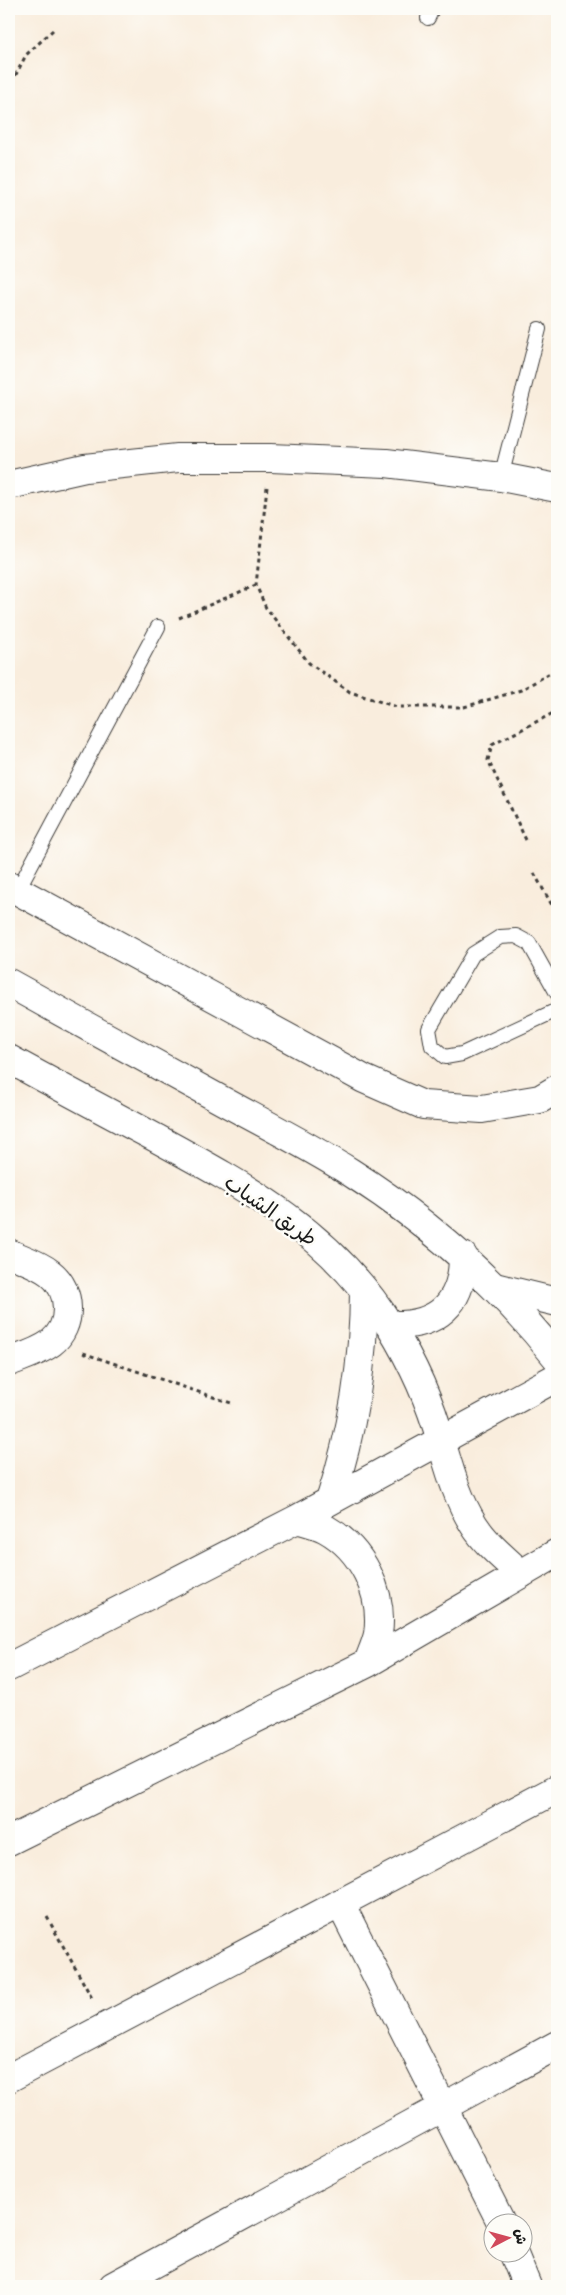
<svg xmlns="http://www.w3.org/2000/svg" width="566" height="2295" font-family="Itim,'Playpen Sans Arabic',sans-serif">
<rect width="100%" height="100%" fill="#fdfcf7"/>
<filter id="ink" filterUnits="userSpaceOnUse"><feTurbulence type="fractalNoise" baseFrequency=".02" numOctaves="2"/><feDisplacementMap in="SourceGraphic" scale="10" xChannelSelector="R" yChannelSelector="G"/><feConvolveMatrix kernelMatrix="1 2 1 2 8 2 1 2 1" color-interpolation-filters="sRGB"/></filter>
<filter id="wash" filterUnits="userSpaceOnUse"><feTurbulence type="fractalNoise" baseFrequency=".0096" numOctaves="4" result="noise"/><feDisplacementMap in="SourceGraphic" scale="20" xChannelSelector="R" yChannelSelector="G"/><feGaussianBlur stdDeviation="1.12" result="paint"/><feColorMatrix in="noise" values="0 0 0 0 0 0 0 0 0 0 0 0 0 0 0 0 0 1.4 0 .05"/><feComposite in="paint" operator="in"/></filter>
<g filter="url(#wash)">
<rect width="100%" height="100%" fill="#f9eddd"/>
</g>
<g filter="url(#ink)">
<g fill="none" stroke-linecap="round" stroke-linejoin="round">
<defs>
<path id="lane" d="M428,18L432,9
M501,477L539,329
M17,891L158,627
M557,993L529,943L516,936L500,937L473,954L429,1029L432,1046L445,1057L462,1054L557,1010"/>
<path id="street" d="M9,485L85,468L178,458H271L386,463L501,477L557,488
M9,886L364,1079L423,1105L482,1109L540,1099L557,1089
M9,983C77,1021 146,1059 214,1096C259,1121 306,1144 350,1172C429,1222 499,1285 557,1358
M9,1059C58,1086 107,1112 156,1138C248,1188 333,1234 390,1326C412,1362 430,1401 441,1441C450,1471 457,1498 474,1525C486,1544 505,1559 521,1574
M9,1253C22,1259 39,1264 50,1273C72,1290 73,1326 51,1343C39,1352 22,1357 9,1362
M389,1325C437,1327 463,1304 463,1256
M340,1903L501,2222
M9,2078L557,1789
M513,2252L527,2286
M113,2286L557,2045"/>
<path id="secondary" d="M495,1287L557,1302
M330,1501C353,1431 364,1363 364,1290
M297,1519C306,1522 317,1524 326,1529C362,1549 384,1593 378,1634C376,1644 371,1654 368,1663
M9,1667L297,1519L557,1377
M9,1841L368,1663L557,1553"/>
</defs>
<use href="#lane" stroke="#3d3b39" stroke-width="16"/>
<use href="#street" stroke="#3d3b39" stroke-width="30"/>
<use href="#secondary" stroke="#3d3b39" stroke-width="30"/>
<path stroke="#3d3b39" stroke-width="3" stroke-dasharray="4 4" stroke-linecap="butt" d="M9,130V88L26,55L53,30
M267,487L256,585L266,608L309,663L350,692L397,707H464L521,690L557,669
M179,618L256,585
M526,840L488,760L492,745L557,711
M534,873L557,914
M83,1353L234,1404
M47,1917L93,2000"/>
<use href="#lane" stroke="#fff" stroke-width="14"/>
<use href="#street" stroke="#fff" stroke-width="28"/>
<use href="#secondary" stroke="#fff" stroke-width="28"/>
</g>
</g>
<g text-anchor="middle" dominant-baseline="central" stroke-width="5" stroke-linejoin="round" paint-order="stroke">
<g font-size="21" fill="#1c1c1c" stroke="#fdfcf7">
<text transform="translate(271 1210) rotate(35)">طريق الشباب</text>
</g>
</g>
<rect width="566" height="2295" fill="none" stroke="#fdfcf7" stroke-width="30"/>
<g transform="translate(508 2238) rotate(84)"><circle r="24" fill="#fdfcf7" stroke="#a3a29f"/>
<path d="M0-4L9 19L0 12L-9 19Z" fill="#d1495b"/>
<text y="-8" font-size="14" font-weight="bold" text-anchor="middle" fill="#1c1c1c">ش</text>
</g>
</svg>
